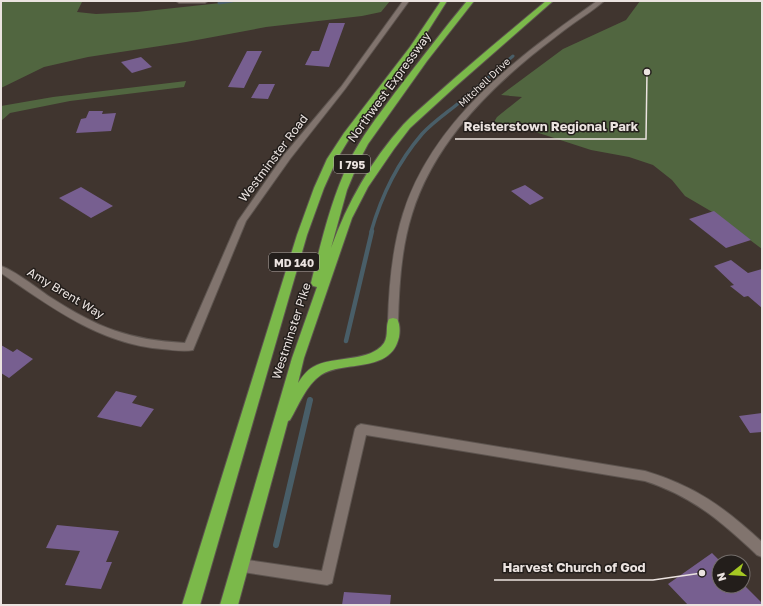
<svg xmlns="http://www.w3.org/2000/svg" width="763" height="606" font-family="'Golos Text',sans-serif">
<rect width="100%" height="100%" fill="#40352f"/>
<path fill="#516640" d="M1,1H85L82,2L77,12L96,14L137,12L239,1H390L381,12L362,16L266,27L186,42L88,57L44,67L1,88Z
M640,1H762V249L714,213L685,196L672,180L653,165L629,157L591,150L511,124L494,122L497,117L522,97L501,95L563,49L626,20Z
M186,81L184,87L70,101L10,113L1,121V106L53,97Z"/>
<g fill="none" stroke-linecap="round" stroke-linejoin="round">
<path stroke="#495e68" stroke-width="3" d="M219,3L232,1
M459,103L513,56"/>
<path stroke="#495e68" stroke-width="3.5" d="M371,232C381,197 398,162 422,134C433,122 448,112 460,102"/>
<path stroke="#495e68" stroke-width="4.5" d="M346,341L372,231"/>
<path stroke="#495e68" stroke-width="6" d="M276,545L310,400"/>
</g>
<path fill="#775f90" d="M329,23H345L329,67L305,65L312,51H319Z
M247,51H262L244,88L228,87Z
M141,57L152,67L132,73L121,62Z
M259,84H275L268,99L251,98Z
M89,111H103L102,114L116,113L111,131L76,133L81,119L86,118Z
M525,185L544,198L530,205L511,191Z
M81,187L113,206L91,218L59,198Z
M714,211L751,240L726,248L689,219Z
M731,260L748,273L762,269V308L748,296L744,297L730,286L734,285L714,266Z
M1,345L13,352L17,349L33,359L9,378L1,373Z
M116,391L137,396L132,403L154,409L141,427L97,417Z
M762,413V432L750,433L739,416Z
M57,525L119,531L106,562H112L101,589L65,585L80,551L46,548Z
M712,553L719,560V586H745L762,603V605H688L668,584Z
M344,592L391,595L390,605H342Z"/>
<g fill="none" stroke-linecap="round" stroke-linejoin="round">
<defs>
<path id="minor" d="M176,1H208L205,3H179Z
M403,1H409L345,89L290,159L246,221L193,350C184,352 172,350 162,349C100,344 51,307 1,273V266C14,270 38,289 50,297C98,328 129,340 185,343L238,221L284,155L341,87Z
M597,1H604C595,9 584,16 574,23C560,33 545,45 531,56C480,98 432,149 412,214C401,249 399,286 398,322L397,325H389L388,322C389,286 392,249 403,214C433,119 519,56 597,1Z
M361,424L645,471C695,486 724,507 762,542V557L757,555C722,522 692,496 645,481L366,435L332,583L327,585L236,571L234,566L236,561L241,559L322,571L355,429L357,426Z"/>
<path id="highway" d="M441,1H447L416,50L351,136L337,159L324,188L307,235L200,605H182L297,235L314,188L327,159L344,133L410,47Z
M467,1H474L427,61L368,144L359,161L347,190L331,248C347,203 371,161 403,125C414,113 427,103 439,92C474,61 510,31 546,1H553L456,86L410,128L394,149L368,187L352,218L304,358L298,383C302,377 306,371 313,367C333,355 370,363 384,343C389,335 385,326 389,319L393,318L397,319C400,324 400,331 399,337C391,374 344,360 321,375C306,385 299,405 290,420L288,421L238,605H220L292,358L317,287L313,286L311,283C321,242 331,200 349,162C361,137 378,116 394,94C418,63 442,31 467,1Z"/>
</defs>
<use href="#minor" stroke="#5d544f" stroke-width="2"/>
<use href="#highway" stroke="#5d544f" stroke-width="2"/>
<use href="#minor" fill="#81746e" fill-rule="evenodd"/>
<use href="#highway" fill="#7bb94a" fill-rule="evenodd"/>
</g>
<g text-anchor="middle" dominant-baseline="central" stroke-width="3" stroke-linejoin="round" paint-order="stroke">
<g font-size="10" fill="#ebe3e0" stroke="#231e1b">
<text transform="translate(484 82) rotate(-43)">Mitchell Drive</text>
</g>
<g fill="#231e1b" stroke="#afa8a5" stroke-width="1">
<rect x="334" y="155" width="36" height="18" rx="3"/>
<rect x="269" y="253" width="50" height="18" rx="3"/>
</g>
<g font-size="11" font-weight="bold" fill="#ebe3e0">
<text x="352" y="164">I 795</text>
<text x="294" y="262">MD 140</text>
</g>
<g font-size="12" fill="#ebe3e0" stroke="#231e1b">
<text transform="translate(389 87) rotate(-54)">Northwest Expressway</text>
<text transform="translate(273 158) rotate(-53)">Westminster Road</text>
<text transform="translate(66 293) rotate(31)">Amy Brent Way</text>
<text transform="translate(291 331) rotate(-72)">Westminster Pike</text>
</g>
</g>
<path fill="none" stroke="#ebe3e0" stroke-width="1.5" d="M647 72L646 139H455M702 573L653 580H494"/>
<g fill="#ebe3e0" stroke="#231e1b" stroke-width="1.5">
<circle cx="647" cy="72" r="4"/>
<circle cx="702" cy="573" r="4"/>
</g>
<g font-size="13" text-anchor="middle" font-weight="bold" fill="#ebe3e0" stroke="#231e1b" stroke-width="3" stroke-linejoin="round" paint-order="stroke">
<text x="551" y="131">Reisterstown Regional Park</text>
<text x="574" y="572">Harvest Church of God</text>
</g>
<rect width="763" height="606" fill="none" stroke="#ebe3e0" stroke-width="4"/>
<g transform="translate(731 574) rotate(253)"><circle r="19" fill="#231e1b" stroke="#736d6a"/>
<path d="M0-3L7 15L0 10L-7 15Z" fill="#a5c823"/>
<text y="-6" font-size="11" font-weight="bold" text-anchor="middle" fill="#ebe3e0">N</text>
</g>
</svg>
